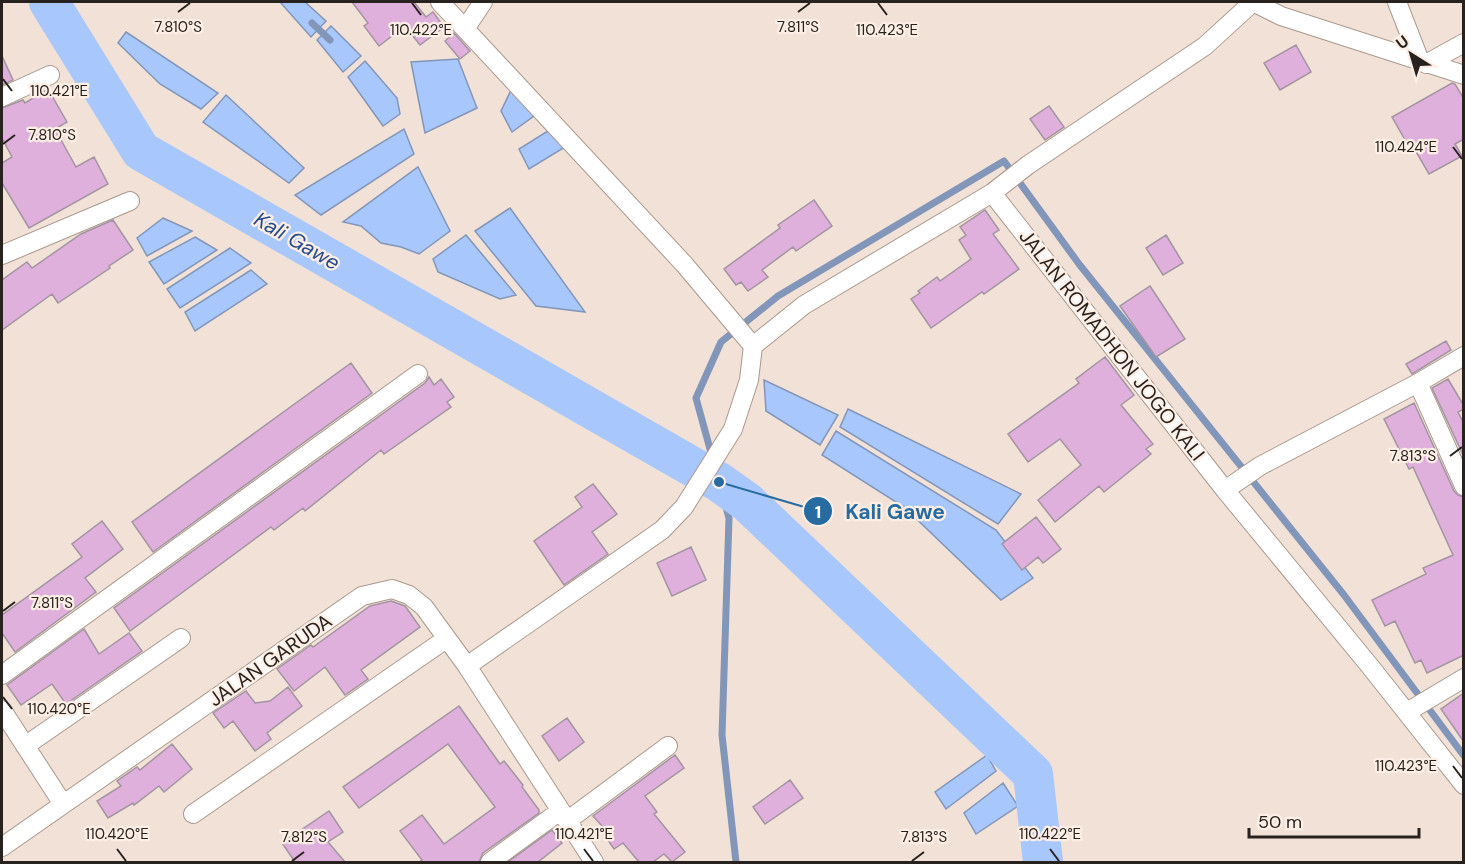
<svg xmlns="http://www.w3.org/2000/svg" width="1465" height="864" font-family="'DM Sans',sans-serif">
<rect width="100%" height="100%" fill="#f2e1d6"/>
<path fill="#a8c7fc" stroke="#8296b9" stroke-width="1.5" d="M280,2H305L326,21L311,37Z
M331,26L361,56L343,72L317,40Z
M126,32L218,93L201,109L160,84L118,43Z
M458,59L477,108L425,133L411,62Z
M365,61L397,98L400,114L383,126L348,77Z
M514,84L538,113L512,132L501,111Z
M226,95L304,168L289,183L203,122Z
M404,129L414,154L321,215L295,195Z
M551,129L565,147L529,169L519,149Z
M418,167L450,231L419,254L401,247L381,243L361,226L343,222Z
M510,208L585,312L536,306L475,231Z
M163,218L192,231L147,256L137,238Z
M466,235L516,295L500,299L438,272L433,259Z
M195,237L217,250L164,284L149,262Z
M230,248L251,263L180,308L167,289Z
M251,270L267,284L195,331L185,312Z
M764,380L838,415L820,445L766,411Z
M848,409L1021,494L998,524L840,427Z
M836,431L996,530L1033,578L1001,600L904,507L822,455Z
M987,755L996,771L946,809L935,792Z
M1003,783L1018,806L976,834L964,813Z"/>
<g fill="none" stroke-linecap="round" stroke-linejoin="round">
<path stroke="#8296b9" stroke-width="7" d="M312,23L330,40
M736,862L722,735L729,518L696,398L721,342L778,296L1004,161L1079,264L1344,595L1464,756"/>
<path stroke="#a8c7fc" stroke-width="40" d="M49,2L141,151L719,482L747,502L1033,774L1043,862"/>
</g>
<path fill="#e0b0dd" stroke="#a294a1" stroke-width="1.5" d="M352,2H414L426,17L433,12L444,27L420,45L405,26L379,46L364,26L368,23Z
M454,33L470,51L460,59L445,41Z
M1296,45L1311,72L1280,90L1264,63Z
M2,56L13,80L2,85Z
M1452,83L1455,84L1464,99V139L1455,144L1462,156L1429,174L1411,143L1408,145L1392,117Z
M48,89L67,122L55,129L76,167L94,157L108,184L29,228L2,183V163L12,157L2,138V108L23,100L25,103Z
M1049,106L1064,127L1045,140L1030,119Z
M814,200L832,226L796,251L793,247L762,270L768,277L748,291L741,282L736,285L724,269L780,228L778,225Z
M985,210L999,230L993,234L1019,269L984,294L982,292L931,328L911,299L920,293L918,291L937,277L940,281L971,259L959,240L966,235L960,227Z
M113,220L133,250L109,266L110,268L58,303L52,294L2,330V280L27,262L32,268L81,234Z
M1166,235L1183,263L1163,275L1146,248Z
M1150,286L1185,339L1156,357L1120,306Z
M1446,341L1451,350L1412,374L1406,364Z
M1105,357L1134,395L1121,405L1153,444L1146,449L1151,454L1104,492L1099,486L1055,522L1038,500L1081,465L1060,439L1028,462L1008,434L1079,383L1076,379Z
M351,363L372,393L153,552L132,522Z
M429,377L434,385L441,379L454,397L447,402L451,407L384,454L381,450L305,511L303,508L274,530L271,527L130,631L114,608L425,383Z
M1448,379L1464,406V409L1458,412L1464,424V457L1432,388Z
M1414,403L1454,491L1458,495L1464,497V655L1427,673L1421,660L1415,663L1395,621L1385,626L1372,600L1426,574L1423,568L1453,555L1413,467L1409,469L1384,419Z
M593,484L617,514L592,532L608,554L564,585L534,541L582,507L575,497Z
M1036,517L1061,549L1043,563L1038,557L1022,570L1002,544Z
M102,521L123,549L85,578L96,592L15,652L2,633V615L82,557L72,544Z
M691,547L706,580L672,596L657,563Z
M391,601L405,606L420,627L361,670L368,679L345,695L325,667L294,691L277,669L311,645L313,647L370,606Z
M84,629L99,654L129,633L142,651L66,704L52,684L21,705L7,685Z
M288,687L302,706L267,733L271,739L255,751L233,721L224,728L213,713L246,691L255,703L270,701Z
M1464,693V742L1441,709Z
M459,706L500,764L504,761L523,785L522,787L539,810V813L483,853L479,862H419L422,860L400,831L422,815L444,844L495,807L448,744L359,808L343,787Z
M567,718L584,742L559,761L542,736Z
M172,744L192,769L164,792L159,786L134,805L133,803L108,818L97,801L121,786L117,781L137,767L140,770Z
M675,755L684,768L645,796L657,812L654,814L685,852L672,862L664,854L653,862H639L623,843L614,849L601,830L604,828L593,816Z
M790,780L803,798L765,824L753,807Z
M329,811L343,832L328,842L345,862H295L282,843Z
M552,830L562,843L538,862H508Z"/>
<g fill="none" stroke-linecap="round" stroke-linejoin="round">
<defs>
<path id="minor" d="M440,2L684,264L753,346
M1253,2L1281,16L1464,75
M1397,2L1420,61
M465,29L483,2
M1426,64L1464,43
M2,97L50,75
M992,193L1225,490L1369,665L1464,785
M2,255L130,201
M1418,383L1464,486
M1225,490L1260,466L1418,383L1464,356
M467,666L662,530L684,507L733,429L749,380L753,346L804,305L992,193L1028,165L1205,46L1253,2
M2,675L418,374
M2,710L63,804
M1407,712L1464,678
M25,746L181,638
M193,814L446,639
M567,821L668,746
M2,847L362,596L392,589L409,595L424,607L467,666L594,862
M490,862L560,811"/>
</defs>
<use href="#minor" stroke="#a8988d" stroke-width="20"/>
<use href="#minor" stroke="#fff" stroke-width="18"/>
</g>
<path fill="none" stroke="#28221e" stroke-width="2" d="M412,3L421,15M878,3L887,15M178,12L190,3M798,12L810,3M3,79L12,91M3,144L15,135M1453,147L1462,159M1450,456L1462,447M3,611L15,602M3,697L12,709M1453,766L1462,778M117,849L126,861M584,849L593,861M1050,849L1059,861M292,861L304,852M912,861L924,852"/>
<g text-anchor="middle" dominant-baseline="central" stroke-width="4.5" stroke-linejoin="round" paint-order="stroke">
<g font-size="20" fill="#28221e" stroke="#fdefe6">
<text transform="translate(1112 345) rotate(52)">JALAN ROMADHON JOGO KALI</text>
<text transform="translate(270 660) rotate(-35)">JALAN GARUDA</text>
</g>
<g font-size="21" font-style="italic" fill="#284b8a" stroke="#fdefe6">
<text transform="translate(297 241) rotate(30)">Kali Gawe</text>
</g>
</g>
<g font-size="15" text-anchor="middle" fill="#28221e" stroke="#fdefe6" stroke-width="4.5" stroke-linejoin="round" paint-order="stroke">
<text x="178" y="32">7.810°S</text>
<text x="798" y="32">7.811°S</text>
<text x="421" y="35">110.422°E</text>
<text x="887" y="35">110.423°E</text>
<text x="59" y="96">110.421°E</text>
<text x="52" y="140">7.810°S</text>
<text x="1406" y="152">110.424°E</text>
<text x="1413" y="461">7.813°S</text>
<text x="52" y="608">7.811°S</text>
<text x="59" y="714">110.420°E</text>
<text x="1406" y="771">110.423°E</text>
<text x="117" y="839">110.420°E</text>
<text x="584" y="839">110.421°E</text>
<text x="1050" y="839">110.422°E</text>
<text x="304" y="842">7.812°S</text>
<text x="924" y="842">7.813°S</text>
</g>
<path fill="none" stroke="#276ba0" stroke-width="2" d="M719 482L818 511"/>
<g fill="#276ba0" stroke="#fdefe6" stroke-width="2">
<circle cx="719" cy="482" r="6"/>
<circle cx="818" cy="511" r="15"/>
</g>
<g font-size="18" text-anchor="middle" font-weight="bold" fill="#fff">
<text x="818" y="518">1</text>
</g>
<g font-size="21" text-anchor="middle" font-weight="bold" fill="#276ba0" stroke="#fdefe6" stroke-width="4.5" stroke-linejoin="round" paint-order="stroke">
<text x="895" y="519">Kali Gawe</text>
</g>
<rect width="1465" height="864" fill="none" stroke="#28221e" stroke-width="6"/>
<g transform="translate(1411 54) rotate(323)" stroke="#fdefe6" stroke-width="4.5" paint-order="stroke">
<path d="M0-4.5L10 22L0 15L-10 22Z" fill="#28221e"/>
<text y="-9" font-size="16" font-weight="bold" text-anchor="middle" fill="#28221e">U</text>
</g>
<path d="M1249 828v9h170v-9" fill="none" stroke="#28221e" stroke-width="3"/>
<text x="1258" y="828" font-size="18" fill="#28221e" stroke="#fdefe6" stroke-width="4.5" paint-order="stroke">50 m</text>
</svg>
